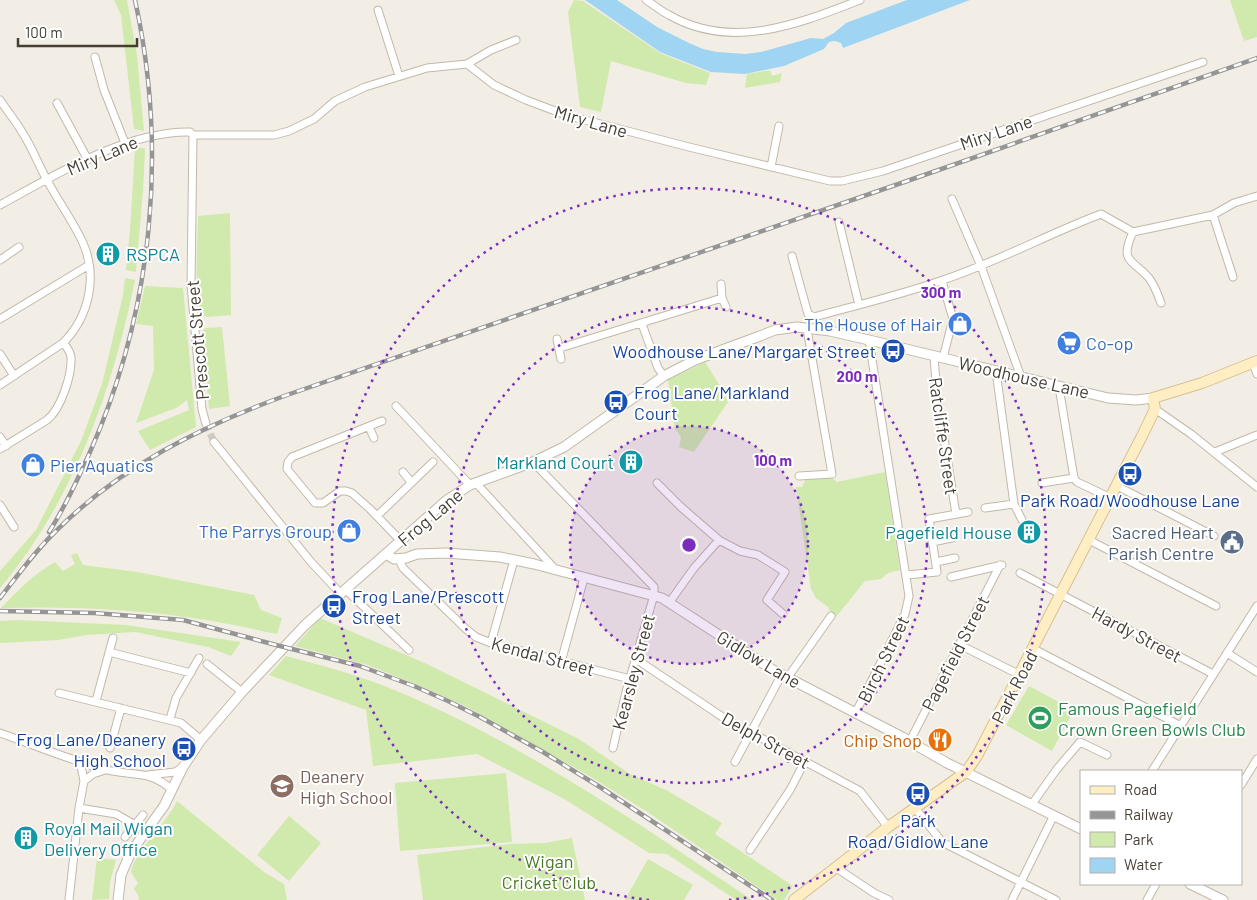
<svg xmlns="http://www.w3.org/2000/svg" width="1257" height="900" font-family="Barlow,sans-serif">
<rect width="100%" height="100%" fill="#f3eee5"/>
<path fill="#d0e9ac" d="M114,0H127L137,55L144,131L134,129L121,15Z
M574,0L583,1L660,53L710,73L706,85L686,83L611,61L601,112L580,107L568,12Z
M1230,0H1257V37L1244,41Z
M770,70L772,76L782,73L780,82L745,88L747,74Z
M135,148H145V152L143,190L136,272L126,270L130,230Z
M230,213L231,315L208,317L202,315C193,297 198,238 198,216Z
M125,278L135,280C113,389 73,502 0,588V571L36,530L81,441L102,384L123,295Z
M145,286L183,288L196,427L150,450L138,431L189,410L187,400L176,408L136,423L154,370L153,326L136,324Z
M222,327L230,406L209,409L202,331L206,328Z
M705,362L722,389L728,402L694,452L679,447L681,437L675,429L668,380Z
M885,472L900,570L888,573L881,579L865,581L836,617L831,614L828,607L816,598L811,589L796,487H802L806,479L831,477L837,482Z
M77,553L83,565L137,572L254,595L261,610L282,618L277,634C253,629 230,624 206,620C139,609 69,606 1,608C17,591 34,574 55,562L63,571L75,564L71,555Z
M320,618L427,664L579,739L630,774L668,791L722,823L715,834L793,886L784,900H777L646,811L586,774L467,707L425,688L368,665L295,646Z
M18,620L126,625L241,642L231,656L208,647L135,632L87,635L58,640L0,643V621Z
M286,656C320,665 354,674 387,687C518,740 635,821 752,900H736L667,854L649,853L566,800L477,754L373,766L366,710L269,675Z
M1029,686L1074,710L1052,751L1006,725Z
M506,773L512,842L400,851L395,783Z
M177,801L264,872L284,884L287,900H139L138,895L134,889L138,883L131,872C136,848 166,825 177,801Z
M289,816L321,843L289,881L257,855Z
M572,838L585,900H423L417,855L511,844L545,843Z
M97,858L116,860L110,882L109,899L92,900Z
M648,859L693,885L684,900H625Z"/>
<path fill="#9fd4f2" d="M585,0H617L657,27L689,43L703,49L717,52L745,54L761,52L811,38L823,39L834,33L846,23L907,0H970L843,48L841,43L835,41L829,42L824,49L784,66L745,74L711,72L660,52Z"/>
<g fill="none" stroke-linecap="round" stroke-linejoin="round">
<path stroke="#d0cbc2" stroke-width="7" stroke-dasharray="7 3.5" stroke-linecap="butt" d="M206,424L214,442"/>
<defs>
<path id="minor" d="M646,0C654,5 661,11 669,15C732,51 798,24 860,0
M378,10L399,76
M95,57L104,90L125,143
M467,64L491,50L516,40
M0,100C7,111 16,121 22,132C32,147 38,164 47,180C58,201 73,221 83,243C98,277 89,317 63,343C67,347 70,351 71,357C72,375 61,409 47,420L0,449
M57,103L88,160
M193,135L191,285L202,409L206,424
M771,167L779,126
M952,199L981,266L1021,377
M0,205C55,175 126,131 190,132L193,135H274L289,131L314,119L335,101L365,87L427,68L467,64L494,85L526,100L566,115L689,147L830,181H842L883,171L1203,62
M1213,215L1233,277
M839,222L859,305
M1133,232C1119,262 1132,259 1149,278C1155,286 1158,295 1161,303
M792,256L808,314L814,317C857,305 901,295 943,280C997,262 1048,234 1101,214L1133,232L1213,215L1234,203L1257,196
M0,260L19,247
M942,281L953,319L943,358
M721,284L722,298L726,307
M0,319L89,265
M642,324L658,368L664,376
M557,339L561,359
M560,348L722,298
M0,354L14,376
M934,357L937,394L956,514
M1253,363L1257,374
M996,371L1014,504L1022,520
M0,385L63,343
M1059,387L1074,478L1077,482L1111,498
M396,406L470,485
M1155,409L1191,434L1257,487
M382,421L292,457L288,462L287,469L315,503H323L340,491H346L352,493L370,509L401,541
M369,427L374,438
M0,437L6,446
M214,442L311,562L340,593
M1215,452L1257,435
M533,462L654,587V595L626,692L613,748
M403,472L411,482
M799,476L832,474L807,329
M476,483L555,569
M657,483L681,507L719,540
M1042,483L1074,478
M1117,486L1214,536
M0,505L14,527
M985,508L1014,504
M377,516L433,462
M1089,540L1216,606
M932,542L952,538
M399,559L403,568L466,629L476,637L491,643L630,679
M936,562L955,558
M1020,573L1213,674
M907,575L937,572L929,519L968,512
M951,577L1002,565
M345,589L409,650
M669,603L694,568L719,540L740,551L758,555L785,572L767,600L783,614
M491,643L514,560
M960,645L1020,675
M1034,649L1181,726
M109,652L191,673
M1227,653L1257,672
M636,659L724,718L860,791L888,827
M561,662L584,578
M207,664L242,692
M788,677L831,616
M59,693L181,723L201,740
M96,701L113,638
M856,712L905,614L909,596L869,340
M170,719L176,698L199,658
M0,733C34,745 68,759 103,769C130,777 148,768 172,790
M910,741L1000,565
M110,748L121,708
M735,762L782,674
M1152,771L1257,606
M148,775L175,772L183,767
M84,781L93,774L105,770
M1241,785L1257,759
M1032,804L1057,769L1080,742L1107,755
M79,808L116,814L135,825
M915,808L942,842L1056,900
M125,837L143,815
M750,850L790,790L805,761
M835,867L874,893L889,900
M69,900L79,808L84,781L81,766L77,761
M1012,900L1054,815
M1147,900L1156,884"/>
<path id="tertiary" d="M386,554L394,559L406,558L417,554L446,553L500,557L534,564L662,598L773,670L902,737L947,763L1081,829
M1190,884L1223,900
M118,900L121,875L131,852L164,806L183,767L201,740L242,692L305,625L447,500L470,485L533,462L564,447L664,376L695,360L760,336L775,330L797,327L830,331L869,340L1108,398L1136,400L1153,398"/>
<path id="secondary" d="M794,900L888,827L966,772L977,756L1143,434L1155,409L1153,398L1202,383L1257,361"/>
</defs>
<use href="#minor" stroke="#c2b8aa" stroke-width="9"/>
<use href="#tertiary" stroke="#c2b8aa" stroke-width="11"/>
<use href="#secondary" stroke="#d5c193" stroke-width="12"/>
<use href="#minor" stroke="#fff" stroke-width="7"/>
<use href="#tertiary" stroke="#fff" stroke-width="9"/>
<use href="#secondary" stroke="#ffeec3" stroke-width="10"/>
<defs>
<path id="rail" d="M49,532C65,507 78,479 90,452C153,310 168,151 135,0
M0,598C18,575 35,551 56,531C121,466 202,426 287,395L910,180L1257,58
M0,611L94,613L183,620L276,645L360,666L414,686L448,701L480,717L543,752L600,787L772,900"/>
</defs>
<use href="#rail" stroke="#959595" stroke-width="4.5"/>
<use href="#rail" stroke="#fff" stroke-width="2.5" stroke-dasharray="8" stroke-linecap="butt"/>
</g>
<circle cx="689" cy="545" r="119" fill="#7b2cbf" fill-opacity=".12"/>
<g fill="none" stroke="#7b2cbf" stroke-width="2.5" stroke-dasharray="2.5 5">
<circle cx="689" cy="545" r="119"/>
<circle cx="689" cy="545" r="238"/>
<path d="M649 900A357 357 0 1 1 729 900"/>
</g>
<defs>
<symbol id="building-disc" viewBox="-11 -11 22 22"><circle r="9.5" fill="#0f9aa8" stroke="#fff"/><path d="M-4-6H4V6H1V3H-1V6H-4ZM-2.5-4.3h1.7v1.8h-1.7ZM.8-4.3h1.7v1.8H.8ZM-2.5-1h1.7V.8h-1.7ZM.8-1h1.7V.8H.8Z" fill="#fff"/></symbol>
<symbol id="shop-disc" viewBox="-11 -11 22 22"><circle r="9.5" fill="#3f7fe0" stroke="#fff"/><path d="M-5-2.5h2.3a2.7 3.5 0 0 1 5.4 0H5L5.5 6h-11ZM-1.5-2.5h3a1.5 2.3 0 0 0-3 0Z" fill="#fff"/></symbol>
<symbol id="supermarket-disc" viewBox="-11 -11 22 22"><circle r="9.5" fill="#3f7fe0" stroke="#fff"/><path d="M-6-5.5h2.5l.6 2H6L4.5 2H-2.5L-4.4-4H-6ZM-1.5 3.2a1.3 1.3 0 1 0 .1 0ZM3 3.2a1.3 1.3 0 1 0 .1 0Z" fill="#fff"/></symbol>
<symbol id="bus-disc" viewBox="-11 -11 22 22"><circle r="9.5" fill="#1a4fb4" stroke="#fff"/><path d="M-5-6H5V4H4V6H2V4H-2V6H-4V4H-5ZM-3.5-4V0h7V-4ZM-3.5 1.2v1.5H-2V1.2ZM2 1.2v1.5H3.5V1.2Z" fill="#fff"/></symbol>
<symbol id="civic-disc" viewBox="-11 -11 22 22"><circle r="9.5" fill="#5c6f8a" stroke="#fff"/><path d="M-.6-6.5H3V-4.5H.6V-3L4-1V1h2V6H-6V1h2V-1L-.6-3ZM-1.2 2.5V6h2.4V2.5Z" fill="#fff"/></symbol>
<symbol id="stadium-disc" viewBox="-11 -11 22 22"><circle r="9.5" fill="#2e9e5b" stroke="#fff"/><path d="M0-5a6.5 5 0 1 0 0 10a6.5 5 0 1 0 0-10ZM-3.5-1.8h7v3.6h-7Z" fill="#fff"/></symbol>
<symbol id="restaurant-disc" viewBox="-11 -11 22 22"><circle r="9.5" fill="#e8710a" stroke="#fff"/><path d="M-5-6h1v4h1v-4h1v4h1v-4h1v5L-1.5 .5V6h-2V.5L-5-1ZM5-6V6H3V1.5H1.5Q1.5-4 5-6Z" fill="#fff"/></symbol>
<symbol id="school-disc" viewBox="-11 -11 22 22"><circle r="9.5" fill="#8d6e63" stroke="#fff"/><path d="M0-5L7-2L0 1L-7-2ZM-4 1L0 2.5L4 1V4Q0 6-4 4Z" fill="#fff"/></symbol>
</defs>
<g fill-rule="evenodd">
<use href="#building-disc" x="94" y="240" width="28" height="28"/>
<use href="#shop-disc" x="946" y="310" width="28" height="28"/>
<use href="#supermarket-disc" x="1055" y="329" width="28" height="28"/>
<use href="#bus-disc" x="879" y="337" width="28" height="28"/>
<use href="#bus-disc" x="602" y="388" width="28" height="28"/>
<use href="#building-disc" x="617" y="448" width="28" height="28"/>
<use href="#shop-disc" x="19" y="451" width="28" height="28"/>
<use href="#bus-disc" x="1116" y="460" width="28" height="28"/>
<use href="#shop-disc" x="335" y="517" width="28" height="28"/>
<use href="#building-disc" x="1015" y="518" width="28" height="28"/>
<use href="#civic-disc" x="1218" y="528" width="28" height="28"/>
<use href="#bus-disc" x="320" y="592" width="28" height="28"/>
<use href="#stadium-disc" x="1026" y="704" width="28" height="28"/>
<use href="#restaurant-disc" x="926" y="726" width="28" height="28"/>
<use href="#bus-disc" x="170" y="735" width="28" height="28"/>
<use href="#school-disc" x="268" y="772" width="28" height="28"/>
<use href="#bus-disc" x="904" y="780" width="28" height="28"/>
<use href="#building-disc" x="12" y="824" width="28" height="28"/>
</g>
<g text-anchor="middle" dominant-baseline="central" stroke-width="4" stroke-linejoin="round" paint-order="stroke">
<g font-size="18" fill="#463e34" stroke="#fff">
<text transform="translate(591 121) rotate(16)">Miry Lane</text>
<text transform="translate(996 132) rotate(-19)">Miry Lane</text>
<text transform="translate(102 155) rotate(-23)">Miry Lane</text>
<text transform="translate(197 340) rotate(-95)">Prescott Street</text>
<text transform="translate(1024 377) rotate(13)">Woodhouse Lane</text>
<text transform="translate(944 436) rotate(82)">Ratcliffe Street</text>
<text transform="translate(430 517) rotate(-40)">Frog Lane</text>
<text transform="translate(1137 634) rotate(28)">Hardy Street</text>
<text transform="translate(955 653) rotate(-63)">Pagefield Street</text>
<text transform="translate(543 656) rotate(15)">Kendal Street</text>
<text transform="translate(759 659) rotate(31)">Gidlow Lane</text>
<text transform="translate(883 659) rotate(-64)">Birch Street</text>
<text transform="translate(633 672) rotate(-75)">Kearsley Street</text>
<text transform="translate(1014 687) rotate(-63)">Park Road</text>
<text transform="translate(766 740) rotate(29)">Delph Street</text>
</g>
<g font-size="18" fill="#0d838f" stroke="#fff" text-anchor="start">
<text x="126" y="254">RSPCA</text>
<text x="614" y="462" text-anchor="end">Markland Court</text>
<text x="1012" y="532" text-anchor="end">Pagefield House</text>
<text x="44" y="828">Royal Mail Wigan<tspan x="44" dy="21">Delivery Office</tspan></text>
</g>
<g font-size="18" fill="#366cbe" stroke="#fff" text-anchor="end">
<text x="942" y="324">The House of Hair</text>
<text x="1086" y="343" text-anchor="start">Co-op</text>
<text x="50" y="465" text-anchor="start">Pier Aquatics</text>
<text x="332" y="531">The Parrys Group</text>
</g>
<g font-size="18" fill="#164399" stroke="#fff" text-anchor="end">
<text x="876" y="351">Woodhouse Lane/Margaret Street</text>
<text x="634" y="392" text-anchor="start">Frog Lane/Markland<tspan x="634" dy="21">Court</tspan></text>
<text x="1130" y="500" text-anchor="middle">Park Road/Woodhouse Lane</text>
<text x="352" y="596" text-anchor="start">Frog Lane/Prescott<tspan x="352" dy="21">Street</tspan></text>
<text x="166" y="739">Frog Lane/Deanery<tspan x="166" dy="21">High School</tspan></text>
<text x="918" y="820" text-anchor="middle">Park<tspan x="918" dy="21">Road/Gidlow Lane</tspan></text>
</g>
<g font-size="18" fill="#4e5e75" stroke="#fff" text-anchor="end">
<text x="1214" y="532">Sacred Heart<tspan x="1214" dy="21">Parish Centre</tspan></text>
</g>
<g font-size="18" fill="#27864d" stroke="#fff" text-anchor="start">
<text x="1058" y="708">Famous Pagefield<tspan x="1058" dy="21">Crown Green Bowls Club</tspan></text>
</g>
<g font-size="18" fill="#c56008" stroke="#fff" text-anchor="end">
<text x="922" y="740">Chip Shop</text>
</g>
<g font-size="18" fill="#785e54" stroke="#fff" text-anchor="start">
<text x="300" y="776">Deanery<tspan x="300" dy="21">High School</tspan></text>
</g>
<g font-size="18" fill="#497926" stroke="#fff">
<text x="549" y="861">Wigan<tspan x="549" dy="21">Cricket Club</tspan></text>
</g>
</g>
<circle cx="689" cy="545" r="8" fill="#7b2cbf" stroke="#fff" stroke-width="2.5"/>
<g font-size="15" text-anchor="middle" font-weight="bold" fill="#7b2cbf" stroke="#fff" stroke-width="4" stroke-linejoin="round" paint-order="stroke">
<text x="941" y="298">300 m</text>
<text x="857" y="382">200 m</text>
<text x="773" y="466">100 m</text>
</g>
<rect x="1080" y="770" width="162" height="115" fill="#ffffff" stroke="#b5b2ae"/>
<rect x="1090" y="786" width="25" height="8" fill="#ffeec3" stroke="#b5b2ae"/>
<text x="1124" y="795" font-size="15" fill="#463e34">Road</text>
<rect x="1090" y="811" width="25" height="8" fill="#959595" stroke="#b5b2ae"/>
<text x="1124" y="820" font-size="15" fill="#463e34">Railway</text>
<rect x="1090" y="832" width="25" height="15" fill="#d0e9ac" stroke="#b5b2ae"/>
<text x="1124" y="845" font-size="15" fill="#463e34">Park</text>
<rect x="1090" y="858" width="25" height="15" fill="#9fd4f2" stroke="#b5b2ae"/>
<text x="1124" y="870" font-size="15" fill="#463e34">Water</text>
<path d="M18 38v8h119v-8" fill="none" stroke="#463e34" stroke-width="2.5"/>
<text x="25" y="38" font-size="15" fill="#463e34" stroke="#ffffff" stroke-width="4" paint-order="stroke">100 m</text>
</svg>
